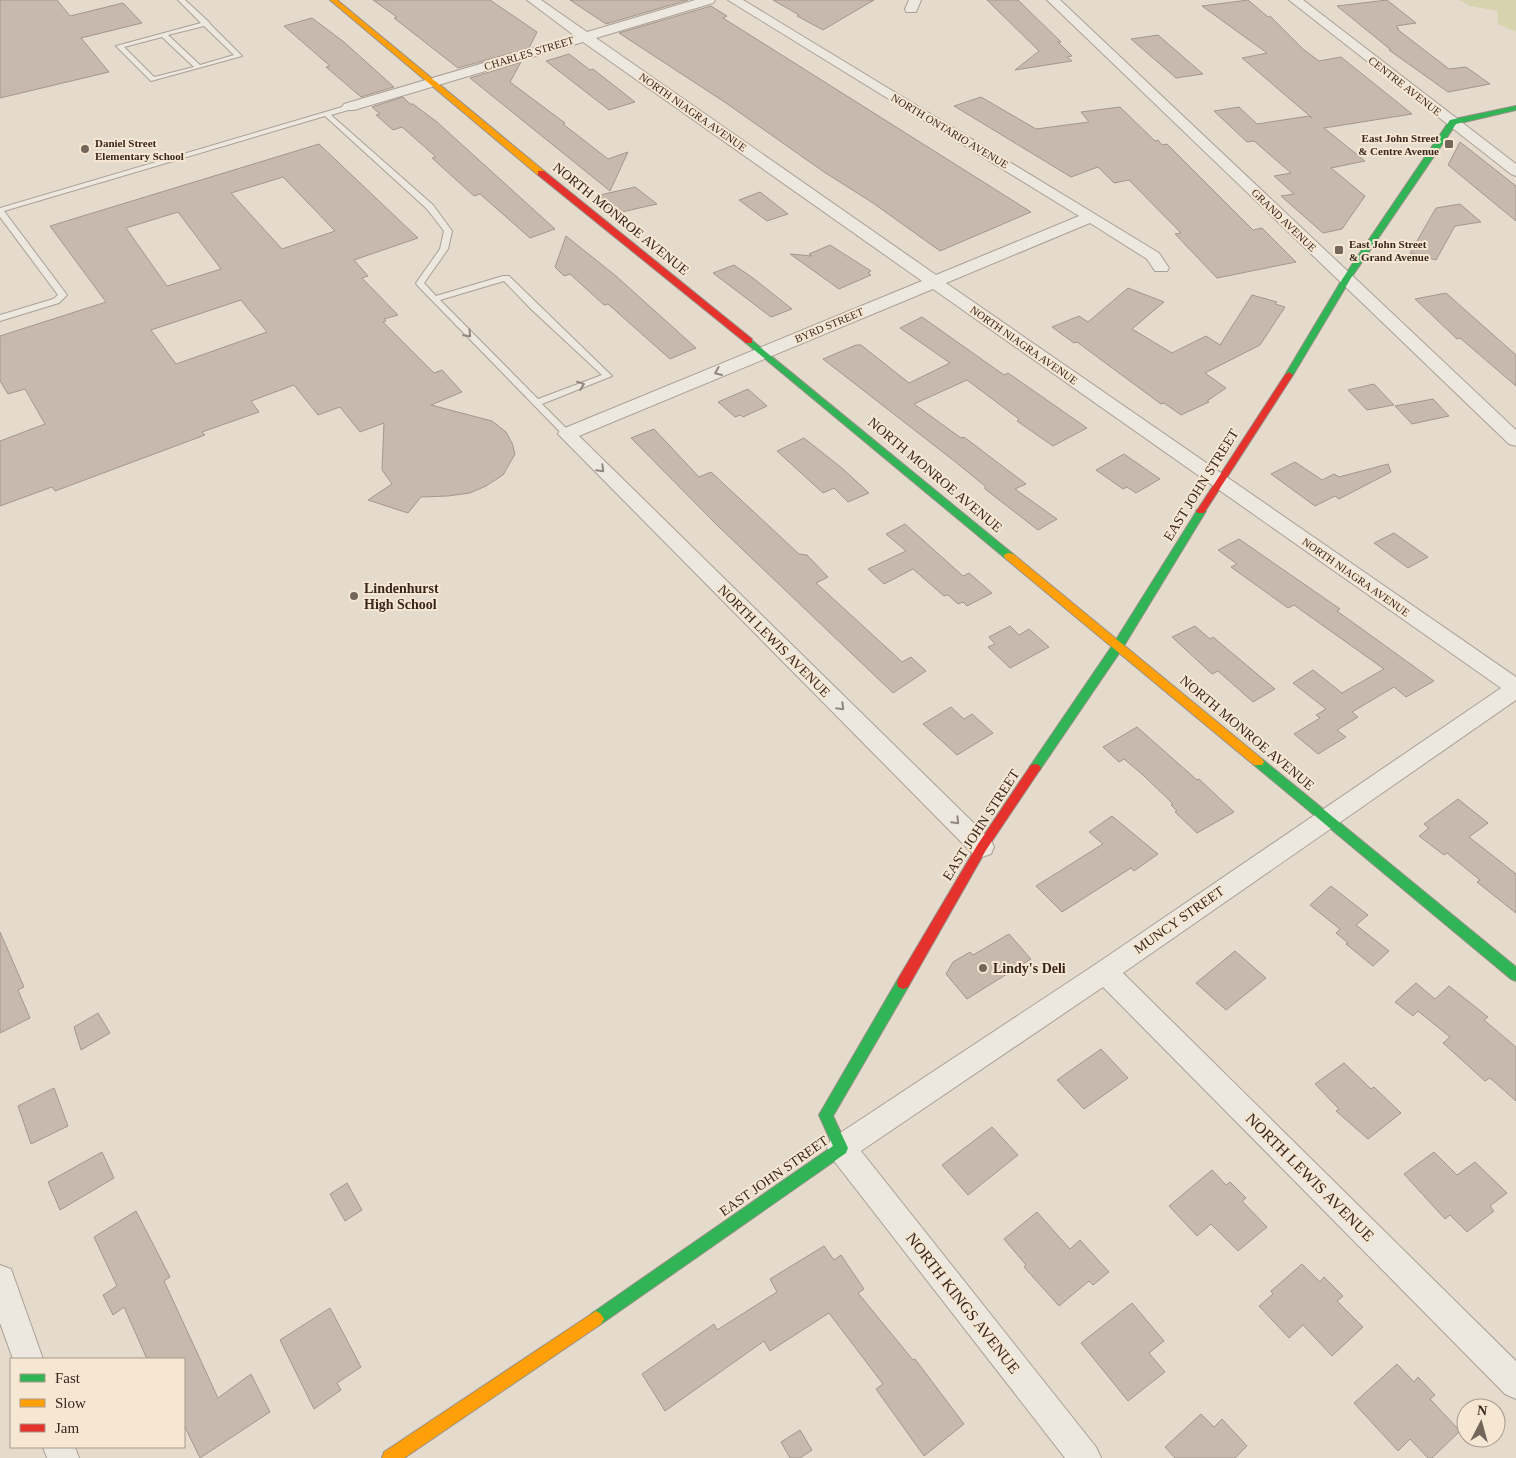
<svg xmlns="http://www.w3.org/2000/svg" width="1516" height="1458" font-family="Georgia,serif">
<rect width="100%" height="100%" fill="#e4dbcd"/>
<path fill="#d7d3af" d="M1459,0H1516V32L1498,24L1497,11L1470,6Z"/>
<path fill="#c8b9ae" stroke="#a5968c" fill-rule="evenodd" d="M0,0H57L70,16L123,3L142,23L81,38L109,72L0,98Z
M373,0H490L537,32L529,48L458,68L394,18L397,17Z
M570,0H688L606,24Z
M773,0H874L823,30L797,16L799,15Z
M987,0H1018L1061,42H1058L1072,56L1067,57L1072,61L1015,70L1039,51Z
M1248,0L1268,17L1270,16L1303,49L1319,61L1341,57L1412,114L1324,128L1365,161L1331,168L1365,196L1342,229L1323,233L1281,196L1294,194L1274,176L1291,173L1254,141L1247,142L1214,111L1239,107L1257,124L1309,116L1312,118L1242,58L1267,53L1202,6Z
M1387,0L1416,23L1396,26L1399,29H1397L1449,69L1466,67L1490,84L1448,92L1389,50H1391L1337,6Z
M711,6L727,16L723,18L1031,212L940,251L873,203L824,172L726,103L619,33Z
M312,18L344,42L394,87L361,97L326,67L330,66L284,26Z
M1158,35L1203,74L1176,78L1131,39Z
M569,54L590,70L593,69L635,102L609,110L546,61Z
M521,62L510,82L565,123L563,124L608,159L628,152L610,191L470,78Z
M403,97L410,104H413L437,122L555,229L530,238L480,194L474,196L432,158L436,157L402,127L393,130L376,115L380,114L372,107Z
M981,97L1036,129L1089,122L1081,112L1120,107L1155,141L1158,140L1162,145L1167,144L1253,230L1262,228L1296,262L1217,278L1175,234L1181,233L1129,180L1114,183L1098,167L1071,177L954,106Z
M1460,142L1516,186V221L1448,165Z
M319,144L418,238L354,260L368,276L362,278L398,315L384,319L386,321L383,322L434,373L442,370L462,392L431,405L492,421L506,432L512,443L515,454L503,475L486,486L470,493L448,496L421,497L408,513L368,500L392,484L382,470L384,423L360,432L340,407L318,415L294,385L251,401L259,412L202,432L205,435L55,491L52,487L0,506V441L45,424L25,389L8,394L0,381V336L106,302L50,226ZM283,177L335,231L282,249L231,193ZM178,212L221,269L167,286L126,228ZM241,300L267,332L176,364L151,330Z
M635,187L657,204L613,214L600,195Z
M760,192L788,214L767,221L739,200Z
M1460,204L1481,222L1455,226L1436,260L1410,253L1436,208Z
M566,236L616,276L696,348L670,359L608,304L604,305L570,274L564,276L555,267Z
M830,245L871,271L868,273L871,275L839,289L790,254L812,256L809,254Z
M734,265L753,278L792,309L771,317L713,273Z
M1128,288L1164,302L1132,329L1172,353L1206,336L1220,345L1252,295L1277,302L1275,304L1285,307L1260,345L1205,373L1226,388L1207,401L1209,402L1181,415L1164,403L1161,404L1077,342L1074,343L1052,327L1079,316L1088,322Z
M1446,293L1516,355V386L1460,338L1457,339L1415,299Z
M922,317L1004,375L1008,373L1087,428L1053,446L1017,421L1019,419L967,380L914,404L961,438L964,437L1026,484L1015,489L1057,519L1038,530L985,489V486L953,460L823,359L856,345H861L909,383L950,363L900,328Z
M1374,384L1394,405L1367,410L1348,390Z
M748,389L767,406L743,417L740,415L735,417L718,402Z
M1433,399L1449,416L1412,424L1395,406Z
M654,429L699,477L711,472L799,554L807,555L828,577L816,583L887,648L902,662L911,657L926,671L893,693L718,526L631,438Z
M804,438L843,469L869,493L848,502L834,488L823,493L777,451Z
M1124,454L1160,479L1136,493L1127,487L1123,489L1096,470Z
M1295,462L1322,480L1334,474L1339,477L1388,464L1391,472L1339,499L1335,496L1315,506L1271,474Z
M905,524L963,576L969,573L992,593L967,606L963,602L958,604L948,595L944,596L913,569L884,584L868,569L906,551L886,534Z
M1394,533L1428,557L1408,568L1374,543Z
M1239,539L1340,609L1337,611L1434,681L1406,697L1394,687L1352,712L1358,717L1337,730L1346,737L1318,754L1294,734L1320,718L1316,715L1326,709L1293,683L1313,670L1342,693L1384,669L1294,605L1288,608L1231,567L1237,564L1218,550Z
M1010,626L1019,635L1029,629L1049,647L1010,668L988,647L995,644L989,637Z
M1195,626L1210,639L1213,637L1275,689L1253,702L1218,671L1212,674L1172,637Z
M951,707L964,719L972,714L993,733L957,755L923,724Z
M1137,727L1197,780L1199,779L1234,812L1197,833L1175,812L1177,811L1171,805L1173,804L1143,775L1124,759L1119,762L1103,747Z
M1458,799L1488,823L1469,837L1516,874V913L1477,882L1480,880L1447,853L1444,855L1419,836L1429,828L1424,824Z
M1112,816L1158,854L1134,871L1131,868L1062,912L1036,886L1103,844L1089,832Z
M1331,886L1368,915L1356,925L1389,951L1373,966L1346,944L1348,943L1336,933L1340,929L1310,905Z
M0,932L24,987L18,990L30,1018L0,1033Z
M1009,934L1031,959L967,999L946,974L953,962L970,952L973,955Z
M1235,951L1266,978L1226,1010L1196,983Z
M1416,983L1435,999L1449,986L1488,1017L1484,1020L1516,1047V1101L1490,1078L1485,1081L1443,1043L1450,1037L1418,1011L1413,1016L1395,1002Z
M98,1013L110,1033L81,1050L74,1027Z
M1101,1049L1128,1078L1084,1109L1057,1080Z
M1344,1063L1371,1089L1374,1087L1401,1113L1368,1139L1336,1111L1339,1109L1315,1084Z
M54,1088L68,1126L31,1144L18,1106Z
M992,1127L1018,1155L968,1195L942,1165Z
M102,1152L114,1178L60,1210L48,1182Z
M1434,1152L1457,1175L1475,1162L1507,1193L1490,1206L1494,1211L1467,1232L1450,1215L1445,1219L1404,1174Z
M1212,1170L1226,1185L1230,1182L1246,1198L1242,1201L1267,1227L1238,1251L1211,1224L1197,1236L1169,1206Z
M347,1183L362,1210L345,1221L330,1194Z
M136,1211L170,1277L164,1281L218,1398L251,1374L270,1412L200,1458L184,1425V1359H147L124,1307L113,1315L103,1295L117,1286L94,1237Z
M1037,1212L1070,1249L1080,1240L1109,1272L1093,1285L1089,1281L1059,1306L1024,1267L1026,1265L1004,1239Z
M824,1246L834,1260L841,1255L864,1289L858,1293L913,1360L915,1359L964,1424L924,1456L876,1389L883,1384L829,1313L770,1351L764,1341L665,1411L642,1374L714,1324L717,1330L777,1292L770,1279Z
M1302,1264L1320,1282L1324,1277L1343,1296L1337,1301L1363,1327L1332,1356L1303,1325L1289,1338L1259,1306L1273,1294L1271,1291Z
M1132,1303L1164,1341L1149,1353L1165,1372L1128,1401L1081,1343Z
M330,1308L361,1367L337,1383L341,1390L314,1409L280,1340Z
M1397,1364L1414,1382L1418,1377L1435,1395L1430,1399L1460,1431L1432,1458H1428L1410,1439L1398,1451L1354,1403Z
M1201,1414L1214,1427L1222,1419L1247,1446L1235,1458H1175L1165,1447Z
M800,1430L812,1450L800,1458H790L781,1442Z"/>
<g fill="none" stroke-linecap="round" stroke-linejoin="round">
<defs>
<path id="lane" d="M178,0H185L209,22L210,24L242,56L151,81L116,46L201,23ZM204,26L234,55L200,65L168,35ZM162,37L194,67L154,77L124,47Z
M349,105L353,107L352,109L331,115L433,205L452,231L448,249L424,283L436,296L503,276H509L612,376L542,404L570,432V436H564L417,285L416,283L440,249L444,231L427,209L325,116L4,211L67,295L59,303L0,321V315L53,299L58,295L0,217V208ZM504,281L531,309L602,375L538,399L440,300Z"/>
<path id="street" d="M527,0H541L587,32L695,0H715L713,3L596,38L936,275L1079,216L728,0H743L1159,253L1169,268L1167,271H1155L1147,259L1090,223L946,283L1516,677V700L1123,973L1516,1361V1399L1505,1394L1103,987L861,1151L1096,1447L1101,1458H1065L831,1157L827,1148L831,1139L1096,964L1501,688L933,289L579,436L991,840L994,847L991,854L982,857L973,854L558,434L560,430L922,281L583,42L354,110H344L342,107L344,104L575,36Z
M909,0H921L916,12H906L905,9Z
M1047,0H1060L1516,430V446L1509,444Z
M1289,0H1303L1516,164V176L1511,174Z
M0,1265L11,1269L43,1359H13L0,1323Z
M43,1447H75L79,1458H47Z"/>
<path id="fast" d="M1516,106V110L1456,124L1351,278L1293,375L1289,378L1286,377L1285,375L1343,278L1450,120Z
M749,338L1013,554L1014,556L1013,558H1005L746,343V339Z
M1201,508L1206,511L1122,649L1039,771H1031L1029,768L1031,765L1114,643L1198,509Z
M1258,758L1262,759L1516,967V981L1511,979L1254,765L1252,762L1254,759Z
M903,977L908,979L909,983L908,987L833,1116L848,1148L846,1153L601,1324L596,1327L591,1324L588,1319L591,1314L833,1146L819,1115L898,979Z"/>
<path id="slow" d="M330,0H337L544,171V175H538Z
M1009,553L1013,554L1262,759L1264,762L1262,765H1254L1005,558L1004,556L1005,554Z
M596,1311L601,1314L604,1319L601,1324L404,1458H382L384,1452Z"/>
<path id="jam" d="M538,171H544L752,339V343H746L538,175Z
M1289,372L1293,375L1204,513H1198L1196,511L1198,509L1285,375Z
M1035,764L1039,765L1041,768L1039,771L986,850L908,987L903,989L898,987L897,983L898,979L978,844L1031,765Z"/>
</defs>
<use href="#lane" stroke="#aaa096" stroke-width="2"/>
<use href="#street" stroke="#aaa096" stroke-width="2"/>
<use href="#fast" stroke="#999086" stroke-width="2"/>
<use href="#slow" stroke="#999086" stroke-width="2"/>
<use href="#jam" stroke="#999086" stroke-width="2"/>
<use href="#lane" fill="#ece7df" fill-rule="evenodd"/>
<use href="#street" fill="#ece7df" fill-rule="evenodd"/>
<use href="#fast" fill="#30b455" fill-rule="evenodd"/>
<use href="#slow" fill="#ff9f0a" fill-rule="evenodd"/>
<use href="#jam" fill="#e5322d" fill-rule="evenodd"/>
</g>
<defs><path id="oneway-chevron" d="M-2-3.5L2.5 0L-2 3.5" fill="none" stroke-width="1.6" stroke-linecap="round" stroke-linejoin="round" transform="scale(1.25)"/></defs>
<g stroke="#92877e">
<use href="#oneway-chevron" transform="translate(468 334) rotate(46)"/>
<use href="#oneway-chevron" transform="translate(718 372) rotate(157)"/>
<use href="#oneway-chevron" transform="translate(581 385) rotate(-21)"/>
<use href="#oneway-chevron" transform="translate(601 469) rotate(45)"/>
<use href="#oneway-chevron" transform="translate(841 707) rotate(45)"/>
<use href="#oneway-chevron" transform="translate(956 821) rotate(45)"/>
</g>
<g fill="#75665b" stroke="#f6e7d3" stroke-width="2">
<rect x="1444" y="139" width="10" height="10" rx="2.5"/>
<circle cx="85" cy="149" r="5"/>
<rect x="1334" y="245" width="10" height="10" rx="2.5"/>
<circle cx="354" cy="596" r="5"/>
<circle cx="983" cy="968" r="5"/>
</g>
<g text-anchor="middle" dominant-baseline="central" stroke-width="4" stroke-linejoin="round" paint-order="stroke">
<g font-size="11" fill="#39271e" stroke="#f6e7d3">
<text transform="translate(529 53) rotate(-17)">CHARLES STREET</text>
<text transform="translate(1405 86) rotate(38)">CENTRE AVENUE</text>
<text transform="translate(693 112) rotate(35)">NORTH NIAGRA AVENUE</text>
<text transform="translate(950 131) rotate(31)">NORTH ONTARIO AVENUE</text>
<text transform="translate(1284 220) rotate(44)">GRAND AVENUE</text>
<text transform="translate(829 325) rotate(-23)">BYRD STREET</text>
<text transform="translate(1024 345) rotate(35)">NORTH NIAGRA AVENUE</text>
<text transform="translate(1356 577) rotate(35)">NORTH NIAGRA AVENUE</text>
</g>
<g font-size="11" font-weight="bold" fill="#39271e" stroke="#f6e7d3" text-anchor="start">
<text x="1439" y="138" text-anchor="end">East John Street<tspan x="1439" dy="13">&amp; Centre Avenue</tspan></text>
<text x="95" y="143">Daniel Street<tspan x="95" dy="13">Elementary School</tspan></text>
<text x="1349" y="244">East John Street<tspan x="1349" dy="13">&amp; Grand Avenue</tspan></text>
</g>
<g font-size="14" fill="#39271e" stroke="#f6e7d3">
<text transform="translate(621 219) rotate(39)">NORTH MONROE AVENUE</text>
<text transform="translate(935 475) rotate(40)">NORTH MONROE AVENUE</text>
<text transform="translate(1201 485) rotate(-58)">EAST JOHN STREET</text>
<text transform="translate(774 641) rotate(45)">NORTH LEWIS AVENUE</text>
<text transform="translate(1247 733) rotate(40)">NORTH MONROE AVENUE</text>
<text transform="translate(981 825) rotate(-57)">EAST JOHN STREET</text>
<text transform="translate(1179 920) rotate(-35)">MUNCY STREET</text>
<text transform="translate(774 1176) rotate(-35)">EAST JOHN STREET</text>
</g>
<g font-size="14" font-weight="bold" fill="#39271e" stroke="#f6e7d3" text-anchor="start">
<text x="364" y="588">Lindenhurst<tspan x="364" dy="16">High School</tspan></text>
<text x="993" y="968">Lindy's Deli</text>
</g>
<g font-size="16" fill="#39271e" stroke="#f6e7d3">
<text transform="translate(1310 1177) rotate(45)">NORTH LEWIS AVENUE</text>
<text transform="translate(963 1303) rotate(52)">NORTH KINGS AVENUE</text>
</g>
</g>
<rect x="10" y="1358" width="175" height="90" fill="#f6e7d3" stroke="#aa9a8b"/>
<rect x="20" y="1374" width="25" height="8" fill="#30b455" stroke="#aa9a8b"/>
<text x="55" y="1383" font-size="15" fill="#39271e">Fast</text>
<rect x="20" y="1399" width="25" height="8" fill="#ff9f0a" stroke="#aa9a8b"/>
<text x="55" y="1408" font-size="15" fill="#39271e">Slow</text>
<rect x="20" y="1424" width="25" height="8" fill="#e5322d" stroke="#aa9a8b"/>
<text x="55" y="1433" font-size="15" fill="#39271e">Jam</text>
<g transform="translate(1481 1423) rotate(6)"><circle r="24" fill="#f6e7d3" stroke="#aa9a8b"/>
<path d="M0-4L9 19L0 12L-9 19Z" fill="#75665b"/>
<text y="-8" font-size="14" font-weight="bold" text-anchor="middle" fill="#39271e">N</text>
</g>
</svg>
